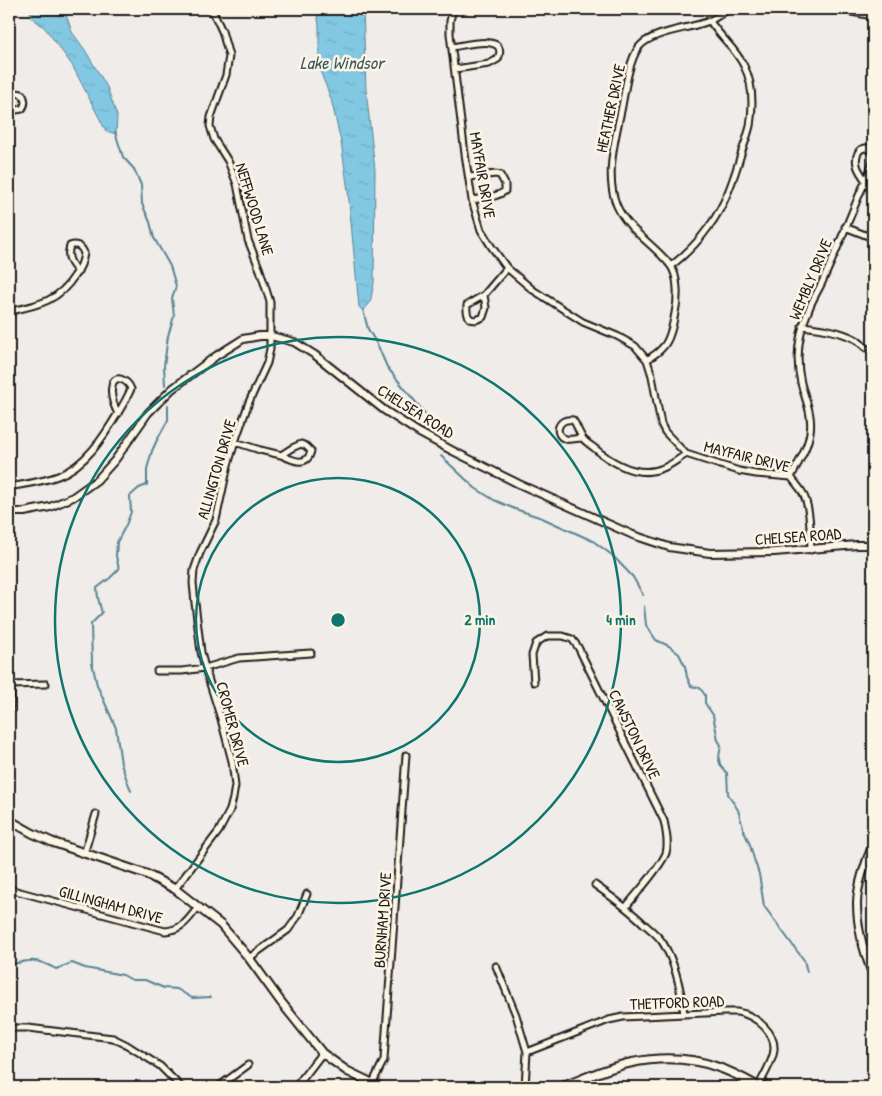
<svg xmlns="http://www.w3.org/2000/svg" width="882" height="1096" font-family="'Patrick Hand',sans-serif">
<defs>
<pattern id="water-ripples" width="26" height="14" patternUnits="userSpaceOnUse" patternTransform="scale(1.25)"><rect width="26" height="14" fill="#82c8e3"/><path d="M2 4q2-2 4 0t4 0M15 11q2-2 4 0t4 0" fill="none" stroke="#70abc2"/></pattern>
</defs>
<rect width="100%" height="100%" fill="#f0ece9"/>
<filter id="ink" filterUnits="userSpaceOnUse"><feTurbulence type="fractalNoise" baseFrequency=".02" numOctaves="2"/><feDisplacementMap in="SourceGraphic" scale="10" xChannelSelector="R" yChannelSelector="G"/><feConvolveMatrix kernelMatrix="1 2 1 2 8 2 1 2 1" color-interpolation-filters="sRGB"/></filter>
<g filter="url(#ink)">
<path fill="url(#water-ripples)" stroke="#598393" d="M30,9H64L72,32L85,50L107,87L117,116L116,134L106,131L72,65L45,28L31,17Z
M316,9H363L366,90L375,170L374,283L370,303L363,311L359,307L348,191L341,142L331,99L319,68V25Z"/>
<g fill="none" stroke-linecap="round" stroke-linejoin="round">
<path stroke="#598393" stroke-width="2" d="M115,132L123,157L134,169L141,185L142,204L150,222L154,238L170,266L176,286L172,298L174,316L168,336L164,366L165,385
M363,310L368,329L378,346L387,367L431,421L436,431
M441,456L475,488L494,500L515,509L542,518L593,541L612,555L633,577L643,595
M644,606L646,625L656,640L669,646L679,654L685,666L687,677L691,686L700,688L705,695V703L713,715L718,740L721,745C719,758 716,763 727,773L728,794L738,810L744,831L750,845L754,859L759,874L764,906L797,951L804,960L807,972
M131,791L121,764L116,728L97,685L92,663L91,624L102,613L98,598L97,588L110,578L119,569L116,556L117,542L126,525L131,512L130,496L139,488L147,485V469L152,451L156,442L168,420V405
M9,963C16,965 22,961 29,961C39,960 48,965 56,969L72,963L85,968L123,975L132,980H145L164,988L177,989L192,998L211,997"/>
<defs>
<path id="minor" d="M453,9L450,21V34L465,154L472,200L481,230L491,246L507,268L533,290L583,322L617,336L635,346L647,360L652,376L661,424L665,432L686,454L739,471L756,474L791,477C794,481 798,486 801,490C811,505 810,532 811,550
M842,9L846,11L873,16
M452,47C466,45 509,33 498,59L489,64L455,69
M9,95L16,93L22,94C26,100 26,104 22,109L16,110L9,109
M469,177L496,174L500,175L505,184V191C496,198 483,198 472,200
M845,227L873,238
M671,266C685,255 698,242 708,228C725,206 734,178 742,151C745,143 748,134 750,126C753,107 753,83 744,66C736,49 720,37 710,21
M484,295L486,308L483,317C470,324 466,317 467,305L484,295L507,268
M9,303L11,311L9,318
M11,311C39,305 59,301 75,275C80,269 83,261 84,253C82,247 77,243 70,246C66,257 71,264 78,272
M802,326C819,328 842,331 857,340C860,342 863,346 866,348
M647,360C652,356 658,353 662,348C670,341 673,324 675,313C678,300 679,276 670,265C654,244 628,231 617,206C604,176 616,136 622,106C625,90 629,60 639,47C652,31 690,29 709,21C716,18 722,13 729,9
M582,438C577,438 571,440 566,439C553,436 557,417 573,420C577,425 578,431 582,437C584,441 589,444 593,447C612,463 638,479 663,468C671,465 679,459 686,454
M235,442L260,450L281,455
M301,444L306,446L311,451C307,468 292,460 281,455L292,448Z
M791,477C798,463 808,448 810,432C813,415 805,399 801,383C795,358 799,332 809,309C813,298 820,288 824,278C837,250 848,222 860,193C864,184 873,167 873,158C873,154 870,151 867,148C858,147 855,157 857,165C858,170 862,175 865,180
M9,487C25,484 42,482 58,476C86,465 103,438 118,413C123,405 127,398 131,389C128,380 114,373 112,386C110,395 114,406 118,414
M157,671H182L205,668L239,658L311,653
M9,681C12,691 11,702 9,713
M534,682L532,655L536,643L547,636H563L572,639L578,647L664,821C666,831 669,843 666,853C661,867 636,894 626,907
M10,685L46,684
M84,854L96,814
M595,885C612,897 629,909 644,924C651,930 658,935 663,943C676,964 681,990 684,1014
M9,889L165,931C182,930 189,919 198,907
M175,889L219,831L230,810L233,798L235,786L232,761L221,719L205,668L201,652L195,603L193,583L194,570L200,553L216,520L228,465L235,442L249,402L267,363L270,349V302L260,270L248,240L237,184L228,161L214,139L210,126L211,117L226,75L229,56L222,31L214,14L209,9
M249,958L288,930L298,916L307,894
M496,966L516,1015L527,1052L525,1087
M9,1028H28L113,1038L127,1045L160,1066L181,1087
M527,1052L609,1020L623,1017L725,1012C729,1012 733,1012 737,1012C756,1015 779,1034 773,1055C770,1066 763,1077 758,1087
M589,1077L591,1087
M372,1084L384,1060L385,1045L406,755
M218,1087L248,1065
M742,1087L745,1080"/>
<path id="tertiary" d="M9,512H24L50,507L73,497L97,480L115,460L148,413L172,389L216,356L243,339L260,336H271L294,342L315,355L384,410L418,432L451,450L519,484L633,535L669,547L710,553L774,552L857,545H873
M873,844C866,860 857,886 857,904C857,929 864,953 873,976
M296,1087L322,1053"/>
<path id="secondary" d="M9,820L32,833L52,842L146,874L175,889L221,925L249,958L281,1002L322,1053L347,1071L380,1087
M561,1087C583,1079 606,1068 630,1063C659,1057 689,1057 717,1067C730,1071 747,1080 759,1087"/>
</defs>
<use href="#minor" stroke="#1c1c1c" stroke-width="9"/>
<use href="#tertiary" stroke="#1c1c1c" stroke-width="10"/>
<use href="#secondary" stroke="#1c1c1c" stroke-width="11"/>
<use href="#minor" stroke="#fcf5e5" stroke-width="5"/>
<use href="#tertiary" stroke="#fcf5e5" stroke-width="6"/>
<use href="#secondary" stroke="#fcf5e5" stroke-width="7"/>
</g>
</g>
<g fill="none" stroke="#0f766e" stroke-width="2.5">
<circle cx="338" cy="620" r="142"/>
<circle cx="338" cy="620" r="283"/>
</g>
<g text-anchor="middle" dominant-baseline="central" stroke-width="5" stroke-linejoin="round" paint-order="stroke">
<g font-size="16" fill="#1c1c1c" stroke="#fcf5e5">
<text transform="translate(610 108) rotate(-78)">HEATHER DRIVE</text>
<text transform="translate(483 175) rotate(80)">MAYFAIR DRIVE</text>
<text transform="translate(255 209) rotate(73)">NEFFWOOD LANE</text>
<text transform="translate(810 279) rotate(-67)">WEMBLY DRIVE</text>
<text transform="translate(416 411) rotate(32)">CHELSEA ROAD</text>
<text transform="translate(747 456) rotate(14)">MAYFAIR DRIVE</text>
<text transform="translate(216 469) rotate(-74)">ALLINGTON DRIVE</text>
<text transform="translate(798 536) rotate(-4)">CHELSEA ROAD</text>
<text transform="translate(233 724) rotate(75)">CROMER DRIVE</text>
<text transform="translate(635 734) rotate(64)">CAWSTON DRIVE</text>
<text transform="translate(111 904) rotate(15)">GILLINGHAM DRIVE</text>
<text transform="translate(382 920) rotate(-86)">BURNHAM DRIVE</text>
<text transform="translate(677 1002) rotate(-2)">THETFORD ROAD</text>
</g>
<g font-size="18" font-style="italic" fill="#405862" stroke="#fcf5e5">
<text x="342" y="62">Lake Windsor</text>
</g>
</g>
<circle cx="338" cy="620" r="8" fill="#0f766e" stroke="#fcf5e5" stroke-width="2.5"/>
<g font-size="15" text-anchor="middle" font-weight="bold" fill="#0f766e" stroke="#fcf5e5" stroke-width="5" stroke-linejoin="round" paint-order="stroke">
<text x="480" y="625">2 min</text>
<text x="621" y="625">4 min</text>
</g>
<rect width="882" height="1096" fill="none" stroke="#fcf5e5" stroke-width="30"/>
<rect x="15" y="15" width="852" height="1066" fill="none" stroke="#1c1c1c" stroke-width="2" filter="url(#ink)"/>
</svg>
